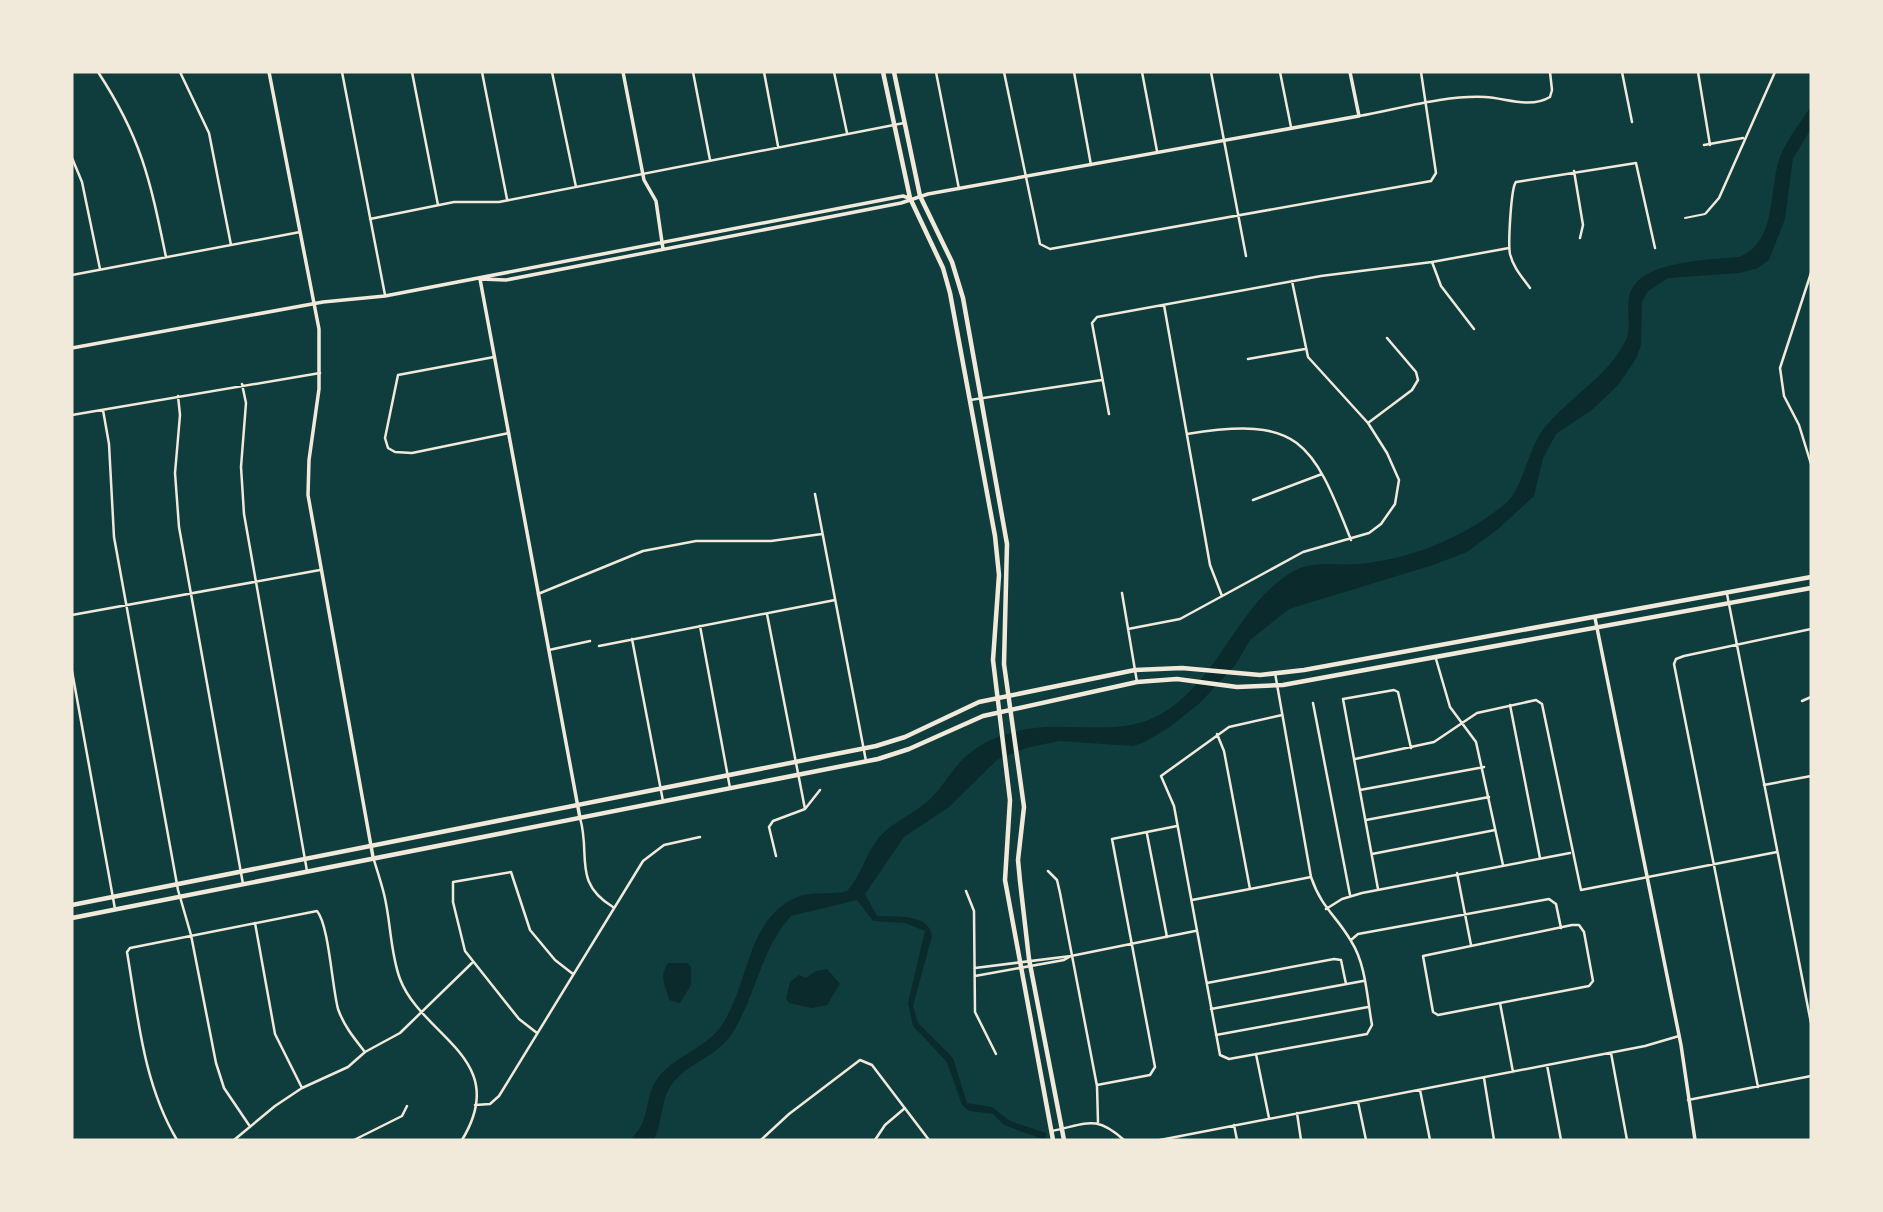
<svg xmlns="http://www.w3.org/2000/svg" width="1883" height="1212" font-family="Signika,sans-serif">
<rect width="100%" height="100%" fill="#0f3d3e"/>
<path fill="#0a2a2b" d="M1811,106V129L1793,158L1785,219L1769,260L1758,268L1739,273L1668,278L1647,292L1642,302L1641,345L1636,359L1618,385L1593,409L1556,434L1543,458L1534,496L1498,529L1467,552L1433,565L1289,609L1250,640L1236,664L1201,702L1171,726L1145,742L1133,746L1059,741L1026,748L997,760L949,807L904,837L865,894L877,916C895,917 929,913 932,936L913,1006L918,1023L953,1058L967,1103L992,1107L1010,1121L1046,1133L1045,1140L1004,1125L993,1114L969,1111L962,1105L947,1062L913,1026L908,1003L925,931L905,923L873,921L857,900L791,916C761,949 756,995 733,1032C718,1057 688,1062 672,1084C660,1100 663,1122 654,1140H629C651,1124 643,1099 657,1079C673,1057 702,1050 719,1029C750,988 744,922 795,898C812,890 830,896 847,891C861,876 865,856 877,840C890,823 914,814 929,800C942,788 951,771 963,759C979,742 1005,733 1027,729C1072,721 1119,738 1161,714C1220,681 1236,604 1294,571C1315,560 1336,566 1358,564C1412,559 1463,538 1505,504C1523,489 1527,452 1542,431C1566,399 1604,380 1624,344C1633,329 1626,314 1629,298C1635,260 1709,260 1739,257C1778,242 1768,190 1780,157C1787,139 1801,122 1811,106Z
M668,963H688L691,967V985L680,1003L669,1000C666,984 658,979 668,963Z
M827,969L840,984L827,1005L812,1008L789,1003L786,998L790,982L799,975L806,978L816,971Z"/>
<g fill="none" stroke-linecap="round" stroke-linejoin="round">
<path stroke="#f1e9da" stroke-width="2" d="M1685,218L1705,214"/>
<path stroke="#f1e9da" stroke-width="2.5" d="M98,72C142,139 150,180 166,257
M180,72L209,133L231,245
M342,72L385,295
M412,72L438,205
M482,72L507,199
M552,72L576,187
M693,72L710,160
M764,72L778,146
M834,72L847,133
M936,72L959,189
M1004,72L1039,239L1040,244L1050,249L1431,181L1436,173L1421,72
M1074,72L1091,165
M1142,72L1157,151
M1211,72L1246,256
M1280,72L1291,127
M1622,72L1632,122
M1698,72L1710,145
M1359,116C1399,109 1444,95 1485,97C1506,98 1530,109 1550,97L1552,90L1550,72
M1704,145L1743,138
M72,158L82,182L100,269
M1574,171L1583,225L1580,238
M1706,213L1719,198L1775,72
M370,219L454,202H499L904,123
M1432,262L1441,286L1474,329
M1811,273L1780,368L1784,396L1799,425L1811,464
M72,275L300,232
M1530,288C1522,277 1513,267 1510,254C1508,244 1511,187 1516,182L1636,163L1655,248
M1164,305L1210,565L1222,596
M494,357L398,375L385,438L388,448L395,452L412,453L509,433
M1248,359L1305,349
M242,384L246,403L241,467L244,514L307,871
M178,396L180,415L175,473L179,527L243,884
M970,400L1102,380
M103,410L109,444L114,537L178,890L191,935L216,1063L224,1088L249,1125
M1109,414L1092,323L1097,317L1321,276L1432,262L1509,248
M72,415L320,373
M1368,423L1412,390L1418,380L1416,372L1387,338
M1187,434C1299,416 1312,440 1351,540
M815,494L866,761
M1253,500L1322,474
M1122,593L1137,682
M538,594L643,551L696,541H771L822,534
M1727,594L1811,1023
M767,614L805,809
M72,615L320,570
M700,626L730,788
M1128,629L1180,619L1303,552L1369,533L1381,524L1395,504L1399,480L1387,453L1368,423L1308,357L1292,281
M632,639L663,801
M599,646L835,600
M549,650L590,641
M1436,659L1450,707L1476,742L1503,865
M72,671L115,909
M1275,673L1311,877C1322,909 1336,915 1351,941C1366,964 1367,998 1372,1025L1367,1034L1229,1059L1220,1055L1174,806L1161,776L1229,727L1282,715
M1802,701L1811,697
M1313,703L1350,895
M1510,705L1540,858
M1217,734L1224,751L1250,889L1311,877
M1355,759L1434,742L1477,713L1536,700L1542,704L1581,890L1777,852
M1764,785L1811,776
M1360,790L1484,767
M580,818C591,855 572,882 613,907
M1366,820L1489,797
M1147,834L1167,937
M1372,854L1495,830
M776,856L769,827L773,821L805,809L820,790
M373,857C377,870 381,882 384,894C391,922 390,952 400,979C422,1037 512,1058 462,1140
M1048,871L1057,880L1060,893L1097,1086L1098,1122
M1457,873L1471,945
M1378,889L1343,699L1394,690L1398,692L1411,748
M966,891L974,911L975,1012L996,1054
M1192,900L1250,889
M1326,909L1342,899L1362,893L1570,853
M255,923L275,1034L302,1088
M1572,925H1579L1584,932L1593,981L1589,986L1438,1015L1433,1012L1423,956Z
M1351,940L1358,934L1549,899L1556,904L1561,928
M1071,956L1195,931
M975,976L1064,960L1071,956L975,968
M1207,983L1334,959L1341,960L1346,984
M1500,1003L1513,1072
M1211,1009L1363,981
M537,1033L519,1019L465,951L453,902V882L511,872L530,930L555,960L573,974
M1216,1035L1368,1007
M1611,1053L1627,1140
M1256,1054L1269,1118
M1547,1065L1561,1140
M1484,1078L1494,1140
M1097,1085L1150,1075L1155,1067L1112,839L1177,826
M1758,1087L1674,664L1676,659L1684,656L1811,629
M1420,1090L1430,1140
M1688,1100L1811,1076
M1358,1102L1366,1140
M475,1105L490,1104L499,1096L643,861L664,845L700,837
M1297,1113L1301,1140
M1234,1125L1237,1140
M1052,1131C1087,1124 1095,1114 1124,1140
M177,1140C143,1083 138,1016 127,952L130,948L317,911C329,925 332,987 338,1009C344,1026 354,1038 365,1052
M234,1140L275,1106L302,1088L348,1067L365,1052L400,1033L472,963
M354,1140L402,1116L407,1106
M761,1140L789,1114L860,1060L872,1065L929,1140
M875,1140L885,1125L905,1108
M1160,1140L1645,1046L1679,1036"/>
<path stroke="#f1e9da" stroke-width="3.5" d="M269,72L319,329V389L309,460L308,495L373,857
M623,72L644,180L656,201L663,249
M480,279L506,280L901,203L928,194L1359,116L1350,72
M480,279L580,818
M72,348L323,302L385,296L903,196L909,198
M1595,618L1681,1045L1695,1140"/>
<path stroke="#f1e9da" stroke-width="4.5" d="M883,72L910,198L943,268L950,293L995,536L999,575L993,660L1010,800L1005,880L1053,1140
M894,72L920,196L952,262L963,298L1007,544L1004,664L1024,807L1018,860L1020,881L1029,959L1064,1140
M72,905L876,746L905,737L979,702L1135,670L1182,668L1260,675L1304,670L1811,577
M72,918L878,759L909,749L983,716L1137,682L1177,679L1237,687L1283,685L1811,588"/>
</g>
<rect width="1883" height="1212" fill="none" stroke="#f1e9da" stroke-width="147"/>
</svg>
